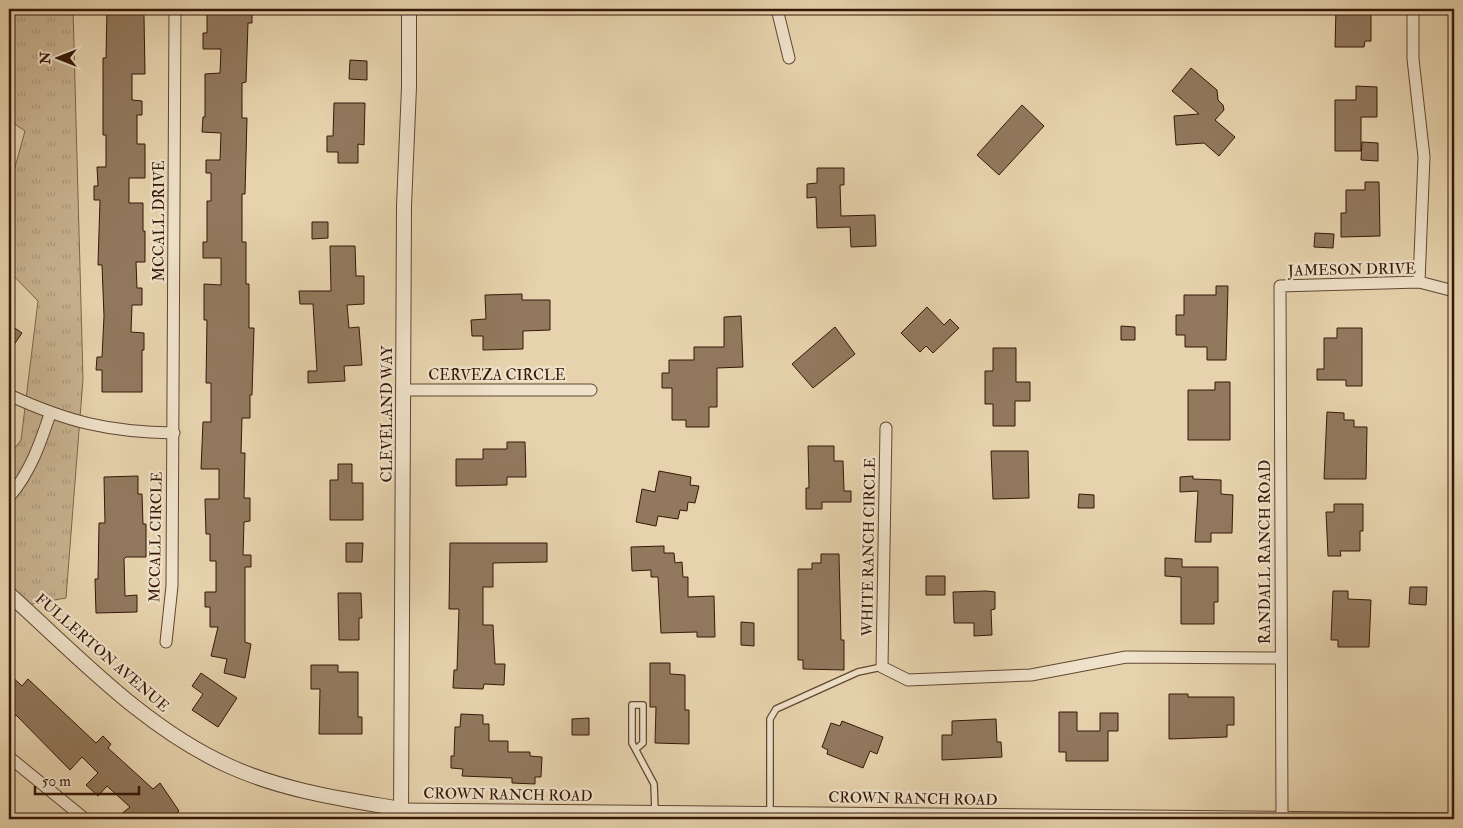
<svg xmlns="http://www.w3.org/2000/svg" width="1463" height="828" font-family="'IM FELL Double Pica',serif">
<defs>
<pattern id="grass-tufts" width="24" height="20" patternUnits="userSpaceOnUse" patternTransform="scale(1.25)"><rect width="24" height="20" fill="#c8b391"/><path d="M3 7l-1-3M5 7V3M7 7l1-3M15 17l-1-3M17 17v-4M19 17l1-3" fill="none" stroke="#ac997c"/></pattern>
</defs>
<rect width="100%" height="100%" fill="#e6d3ad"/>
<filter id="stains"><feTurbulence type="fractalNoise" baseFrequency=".004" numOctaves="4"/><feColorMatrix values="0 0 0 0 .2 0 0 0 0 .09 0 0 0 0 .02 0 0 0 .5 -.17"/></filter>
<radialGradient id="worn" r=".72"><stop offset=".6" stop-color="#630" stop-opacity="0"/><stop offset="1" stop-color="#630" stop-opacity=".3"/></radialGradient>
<path fill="url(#grass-tufts)" stroke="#7f654c" d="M11,9H73L83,379L66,598L9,608V456L21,440L38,301L9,271V189L25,131L9,120V25Z"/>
<path fill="#92795e" stroke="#361708" d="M107,9H142L144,16L145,74H132V100L142,101V115H137V144H145V178H129V203H143V231H145V262H136L137,288H142V305H132L131,332L144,333V350H142V392H102V370H96L97,357H102L104,316L102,265H98L100,200H94V186H98L97,167H106V135H103V58H106Z
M207,9H252V23H248L246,82L242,83V118H247L245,194H242V242H246V284H249V328H254L252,395H250V418H242L241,453H245L244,498H250V521L244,522L243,555H251V567H245V642L251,644L245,678L224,673L227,659L211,656L218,627H210V607H205V592H216V561H210V534H206L205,499H219V469H201L203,422H211V383H206L207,320H204V284L221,285V258H203V242H207V201H211V173H206V160H220L221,133L202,132L203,117H205V74L220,73L221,49H203V33H207Z
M1336,9H1371V41H1365L1364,47H1335Z
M350,60L367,61V80L349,79Z
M1191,68L1217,90L1218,100L1223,105L1224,110L1215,120L1235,137L1219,156L1204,143L1176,145L1174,116L1199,114L1172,91Z
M1356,86L1377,87V117H1361V151H1335V100H1356Z
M334,103H365L364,145L358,144V163H338V152H327V136H333Z
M1022,105L1044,126L999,175L977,155Z
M1362,142L1378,143V161L1361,160Z
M817,168H844V185H840L841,216L875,215L876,246L851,247L850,227L817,228L816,197L807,198V184L817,183Z
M1365,182H1379L1380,236L1341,237V213H1346V190H1365Z
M312,222H328V238L312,239Z
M1315,233L1334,234L1333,248L1314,247Z
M330,246H355L356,276H364V304L347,305L349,328L359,327L362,365L344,366L345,381L308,383V371H317L313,304H300L299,291H331Z
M1216,286H1228L1226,360H1207V347H1185V335H1176V315H1184V295H1216Z
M522,294V300H550V330L523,331V349L483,350V336H472L471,320L486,319L485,295Z
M927,307L944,325L950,319L959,328L933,353L926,346L920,352L901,333Z
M741,316L743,367L717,368V407H709V427H686V420H672V388H662V373H669V360H694V347H724V317Z
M9,324L22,333L9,352Z
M1121,326L1135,327V340H1121Z
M835,327L855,354L813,388L792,364Z
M1337,328H1362V386H1346V380H1317V369H1324V338H1337Z
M993,348H1016V382H1030V401H1015V426H993V404H985V371H993Z
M1215,382H1230V440H1188V390H1215Z
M1327,412L1344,413V420H1354V427H1367L1366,479H1324Z
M507,442H525L526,477H507V485L456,486V459H483V449H507Z
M808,446H834V461H843L844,491H851V502H822V509H806V488H809Z
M991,451H1028L1029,498L993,499Z
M338,464H352V483H363V520H330V480H338Z
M659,471L691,477L690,485L699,486L695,503L688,502L687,511L680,510L678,519L658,516L656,526L636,522L642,489L655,492Z
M138,476V494H142L143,524H146V557H126L124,559L125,596L137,595V612L96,613L95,579H98L99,523H105L104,477Z
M1193,476V479L1221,480V494L1233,495L1232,533H1211V542H1195L1198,491L1180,492V477Z
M1079,494L1094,495V508H1078Z
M1334,504H1363V531H1360V551H1340L1341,556H1328L1326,512H1334Z
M346,543H363L362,562H346Z
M450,543H547V562L493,563V587H483V625H493L495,664H505L504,685L484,684L483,689L453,688L454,670H457L459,609H449Z
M664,546V553H674L675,563L682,562L683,577H688V597L714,596L715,637H697V632L661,633L658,577H651V570L632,571L631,547Z
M821,554H839L841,640H844V670L803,669V660H798V569H812V563H821Z
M1165,558L1182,559V567H1218V602H1214V624H1181V577L1165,576Z
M926,576H945V595H926Z
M1410,587H1427L1426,605L1409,604Z
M986,591L995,592V609L991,610L992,635L974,636V623H954L953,592Z
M1333,591H1348V599L1371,600L1369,647H1338V640H1331Z
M338,593H361L362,618H359V640H339Z
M741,622L754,623V646L741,645Z
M650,663H670V674L685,675V710H689V744L655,743L656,707H650Z
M311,665H338V672H358V717H362V734H319L320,689H311Z
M201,673L237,698L218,727L192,710L203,694L192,686Z
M9,674L22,686L28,679L96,743L103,736L111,744L108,748L153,789L160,783L179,811L169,819H115L130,807L107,786L98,796L86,785L98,773L82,757L70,770L16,715L9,722Z
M1169,694H1188V697H1234V725H1227V737L1169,739Z
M1059,712H1077V731H1100V713H1118V731H1108V761H1066V752H1059Z
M461,714L483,715V724H489V741H508V752H530V756L542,757L541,777H535V784L512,783V778L462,776L463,769L451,768V756H454L455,727H460Z
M589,718V735H572V719Z
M996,719L997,742H1001L1002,757L942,760V735H952V721Z
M842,721L883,737L877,754L870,751L863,768L827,754L828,750L822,747L831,723L840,726Z"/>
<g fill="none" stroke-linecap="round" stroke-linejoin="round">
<defs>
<path id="service" d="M636,749L643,743V705H632V743L654,784L655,811
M770,813V719L776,709L858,672L882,667"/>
<path id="minor" d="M777,9L789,58
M1413,9V59L1424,157L1419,282
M403,390H591
M9,395C68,422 109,432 174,433
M886,428L882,667L908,680L1031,675L1126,657L1280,658
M9,497C30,473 40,444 50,414
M166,642L172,586L175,9
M9,757L85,819
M401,809L1454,819
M1282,817L1280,286L1419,282L1454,291"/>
<path id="tertiary" d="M9,594C77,655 144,728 229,766C284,791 343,799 401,809
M401,819L404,206L409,87V9"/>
</defs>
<use href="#service" stroke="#624631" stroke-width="8"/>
<use href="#minor" stroke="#624631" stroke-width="13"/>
<use href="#tertiary" stroke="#624631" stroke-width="16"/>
<use href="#service" stroke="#efe2ca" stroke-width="5.5"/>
<use href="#minor" stroke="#efe2ca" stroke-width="11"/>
<use href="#tertiary" stroke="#efe2ca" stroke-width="14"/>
</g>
<g text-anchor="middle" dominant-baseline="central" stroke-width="4.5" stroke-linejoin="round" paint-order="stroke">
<g font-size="15" fill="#361708" stroke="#efe2ca">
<text transform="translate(159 221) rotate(-90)">MCCALL DRIVE</text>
<text transform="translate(1352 270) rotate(-1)">JAMESON DRIVE</text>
<text x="497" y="375">CERVEZA CIRCLE</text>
<text transform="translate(387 414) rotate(-90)">CLEVELAND WAY</text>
<text transform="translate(156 537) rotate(-89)">MCCALL CIRCLE</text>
<text transform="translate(869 547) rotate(-89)">WHITE RANCH CIRCLE</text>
<text transform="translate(1265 552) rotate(-90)">RANDALL RANCH ROAD</text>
<text transform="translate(102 653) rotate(41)">FULLERTON AVENUE</text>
<text transform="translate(508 795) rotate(1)">CROWN RANCH ROAD</text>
<text transform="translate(913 799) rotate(1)">CROWN RANCH ROAD</text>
</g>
</g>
<rect width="1463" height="828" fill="none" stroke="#e6d3ad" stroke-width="30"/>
<rect x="10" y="10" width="1443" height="808" fill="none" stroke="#361708" stroke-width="2.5"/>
<rect x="15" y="15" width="1433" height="798" fill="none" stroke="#361708"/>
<g transform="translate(58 58) rotate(270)" stroke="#efe2ca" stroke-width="4" paint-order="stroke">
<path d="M0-4L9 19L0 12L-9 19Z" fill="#361708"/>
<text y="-8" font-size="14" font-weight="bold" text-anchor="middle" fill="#361708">N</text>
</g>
<path d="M35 786v8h104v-8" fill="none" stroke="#361708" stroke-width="2.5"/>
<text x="42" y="786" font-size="15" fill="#361708" stroke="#efe2ca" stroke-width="4" paint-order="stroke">50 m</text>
<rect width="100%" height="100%" filter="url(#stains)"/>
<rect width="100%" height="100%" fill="url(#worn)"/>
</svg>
